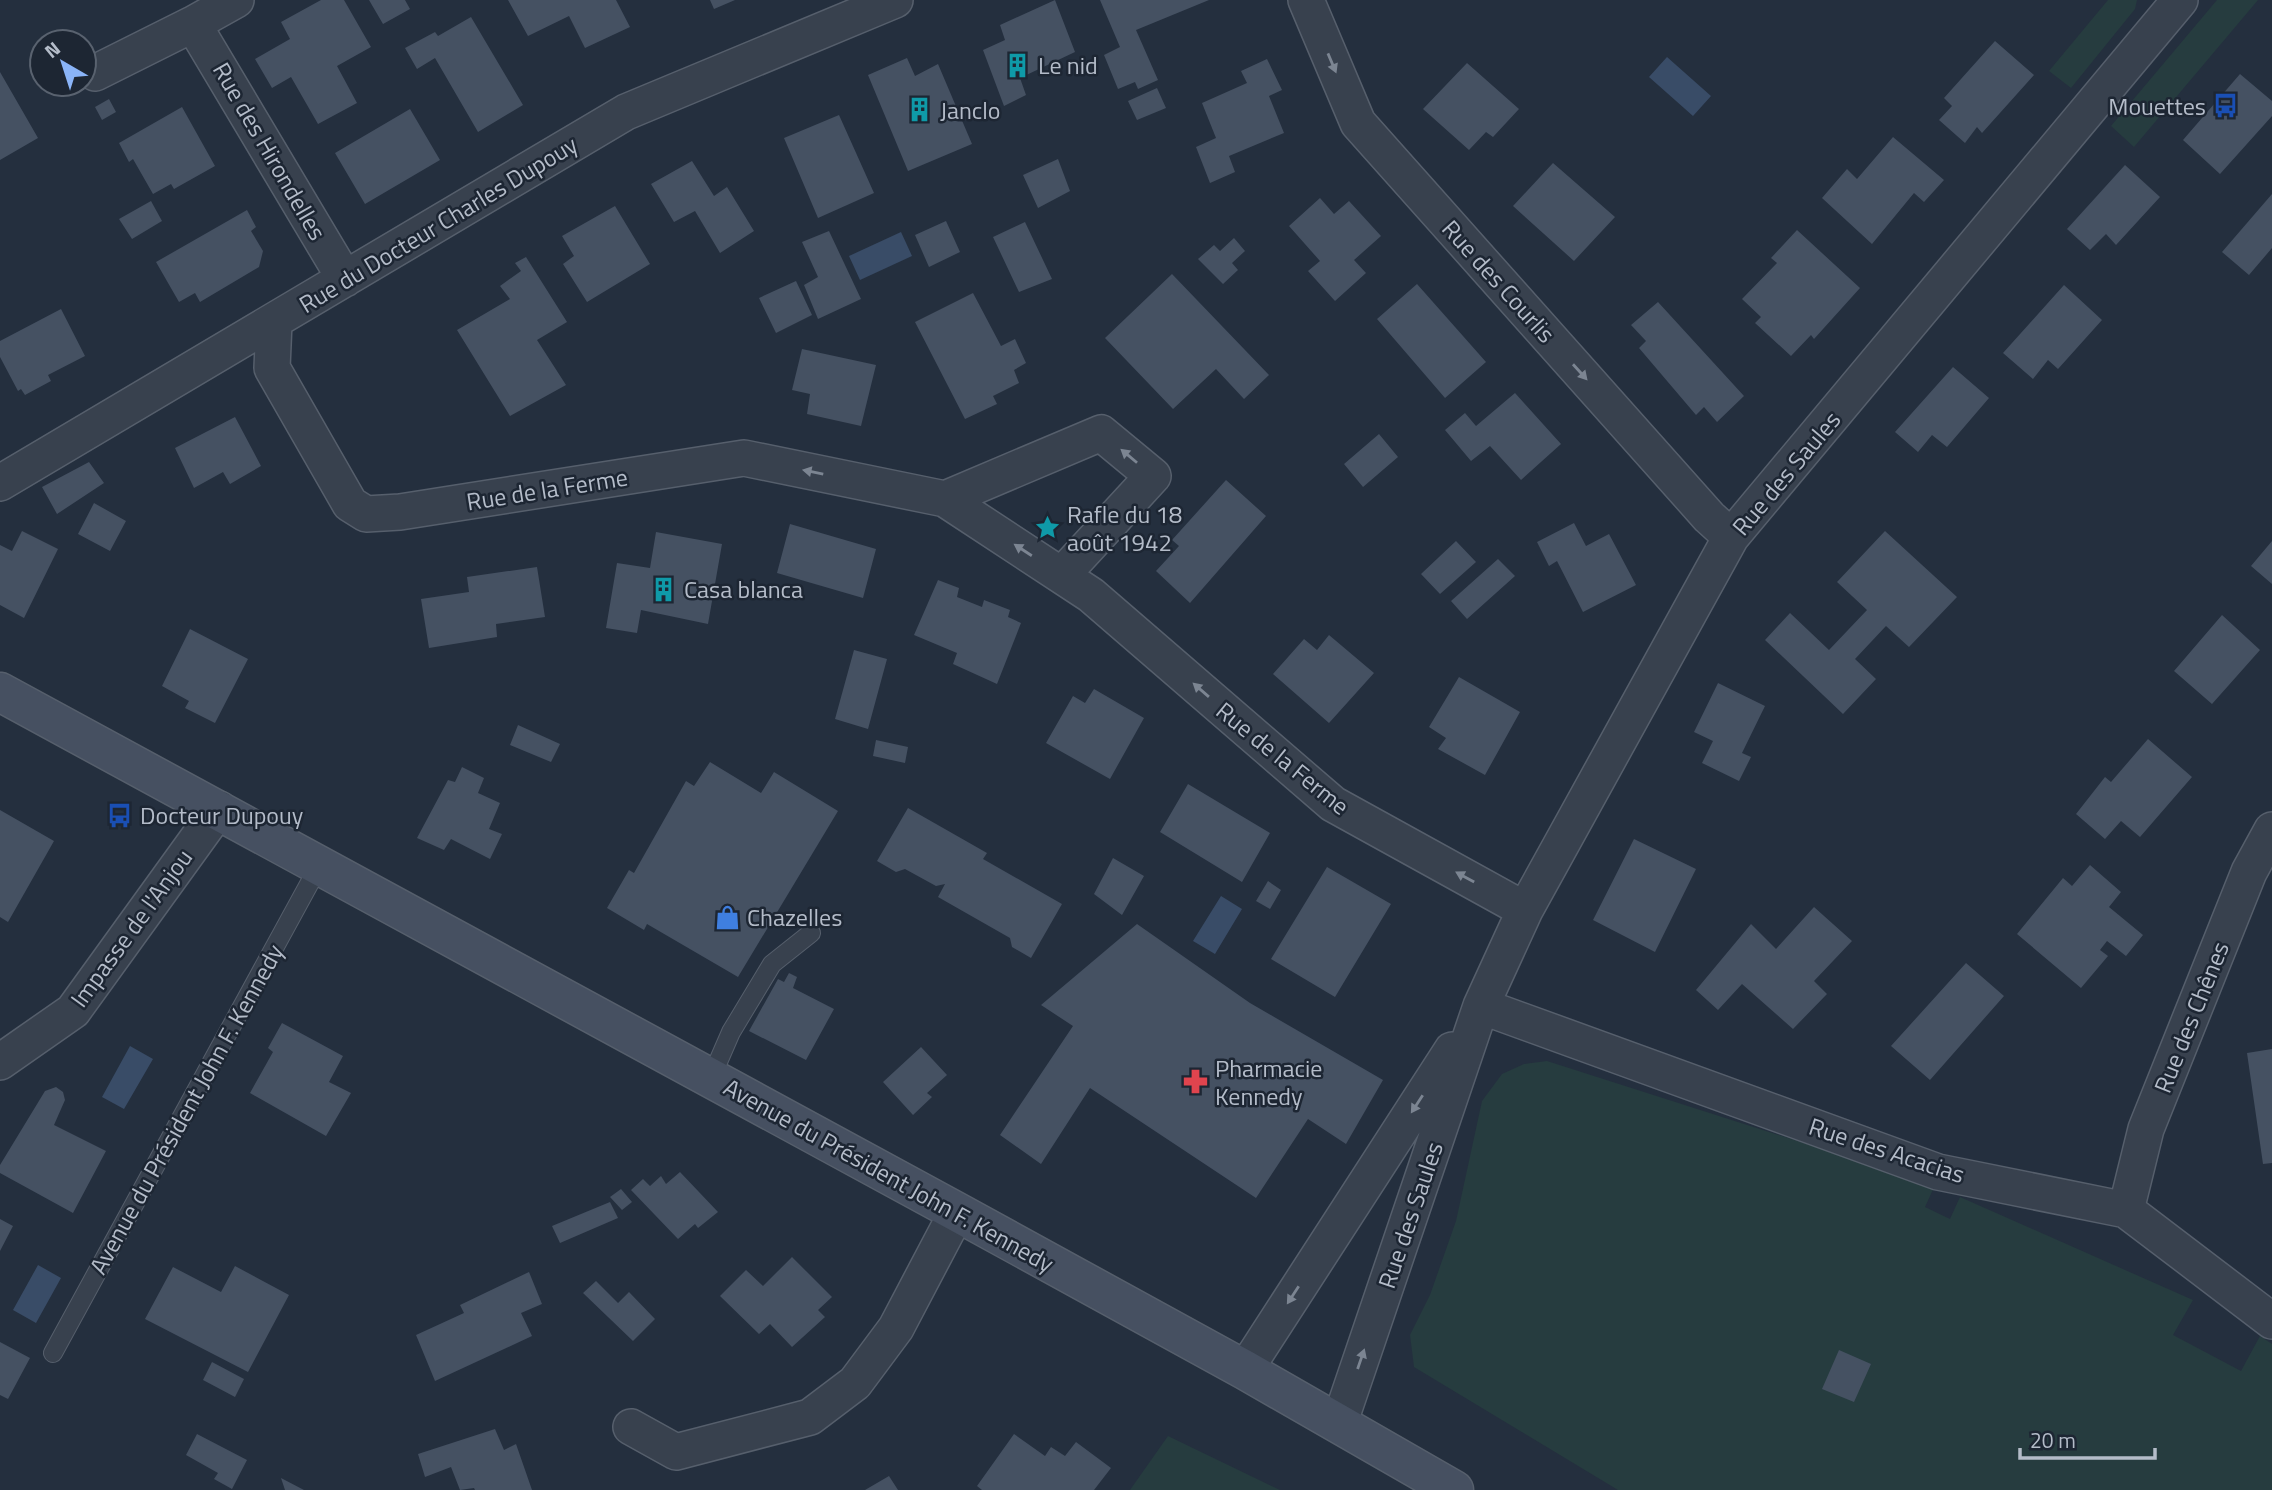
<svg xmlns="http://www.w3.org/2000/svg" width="2272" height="1490" font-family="'Titillium Web',sans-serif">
<rect width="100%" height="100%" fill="#242f3e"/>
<path fill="#263c3f" d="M2108,0H2137L2135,9L2071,88L2049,71Z
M2217,0H2258L2134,147L2111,126Z
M1547,1061L1935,1185L1925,1207L1950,1219L1960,1197L2193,1300L2173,1335L2241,1371L2260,1336L2272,1344V1490H1618L1414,1367L1410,1335L1430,1295L1456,1221L1482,1101L1502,1074L1524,1064Z
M1168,1436L1280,1490H1130Z"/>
<path fill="#394c67" d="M1667,57L1711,96L1693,116L1649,77Z
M901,232L912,256L860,280L849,256Z
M1221,896L1242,909L1215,954L1193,941Z
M130,1046L153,1059L124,1109L102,1097Z
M38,1265L61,1278L36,1323L13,1310Z"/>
<path fill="#455162" d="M321,0H344L371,47L337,66L357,103L318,124L291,77L272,88L255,59L290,39L281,22Z
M369,0H405L410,9L383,24Z
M508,0H616L630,27L585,48L569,16L528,36Z
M710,0H735L714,9Z
M1055,0L1075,52L1020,78L1026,95L1004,106L983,50L1005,40L1000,25Z
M1100,0H1209L1136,30L1158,80L1138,89L1135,82L1118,89L1104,55L1120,47Z
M471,17L523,105L478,132L435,58L417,69L405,48L435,32L438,36Z
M1995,41L2034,75L1982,133L1977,127L1965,143L1939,120L1952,106L1944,98Z
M907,58L915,76L938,64L972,144L908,171L868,75Z
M1267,59L1282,90L1269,96L1284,133L1229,156L1235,172L1210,183L1196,147L1216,138L1202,103L1247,83L1241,71Z
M1467,63L1519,109L1493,137L1486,132L1469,150L1423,109Z
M0,72L38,138L0,160Z
M2240,74L2272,101V116L2220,174L2183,140Z
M1157,88L1166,108L1137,120L1128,101Z
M109,99L116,112L102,120L95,107Z
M182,107L215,166L174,189L171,184L153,194L133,159L129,162L119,143Z
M410,109L440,160L365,204L335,153Z
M839,115L874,193L818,218L784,138Z
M1893,137L1944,180L1924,202L1914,193L1872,244L1822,198L1847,169L1857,179Z
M1058,159L1070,191L1038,208L1023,175Z
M692,161L714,196L727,187L754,231L720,253L695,211L674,222L651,184Z
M1553,163L1615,217L1574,261L1513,206Z
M2125,165L2160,197L2116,245L2106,234L2090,250L2067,229Z
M2272,194V248L2249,275L2222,252Z
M1320,198L1334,214L1349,201L1381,236L1354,260L1366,273L1335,301L1308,271L1320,261L1289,226Z
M151,201L162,221L132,239L119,219Z
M615,206L650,264L587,302L563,264L574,256L562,236Z
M247,210L256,227L251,231L263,251L259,267L200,302L195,293L179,302L156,262Z
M946,221L960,252L929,267L915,235Z
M1025,222L1052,279L1019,292L993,237Z
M1797,230L1860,288L1814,339L1811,335L1791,356L1755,323L1761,317L1742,299L1777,263L1771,258Z
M829,231L861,299L818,319L804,285L818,277L802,242Z
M1234,238L1245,251L1232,263L1238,270L1223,284L1198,259L1214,245L1220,251Z
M526,257L567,322L537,340L566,385L510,416L457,330L510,299L500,286L521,271L515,263Z
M1172,274L1269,375L1244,399L1216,369L1173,409L1105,338Z
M796,281L812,315L776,333L759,298Z
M1417,284L1486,362L1445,398L1377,319Z
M2064,285L2102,320L2058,369L2048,360L2033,379L2003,353Z
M973,293L1001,346L1015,339L1026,363L1014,370L1019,383L993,396L997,404L965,419L915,322Z
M1658,302L1744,396L1717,422L1704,407L1696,415L1639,348L1646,341L1631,325Z
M61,309L85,356L48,375L51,381L25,395L21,389L18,391L0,357V341Z
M802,349L876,365L861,426L807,414L810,394L792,390Z
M1953,367L1989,398L1947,447L1932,435L1918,452L1895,432Z
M1515,393L1561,444L1521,480L1490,446L1471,461L1445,430L1465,413L1476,426Z
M235,417L261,466L230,484L223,472L194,488L175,448Z
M1379,434L1398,457L1363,487L1344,464Z
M89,462L104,483L57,514L42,487Z
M1226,480L1266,516L1190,603L1156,571L1179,546L1172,540Z
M94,503L126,521L110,551L78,534Z
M1574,523L1586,546L1609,534L1636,585L1583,612L1557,561L1549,566L1537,542Z
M790,524L876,549L863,598L777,573Z
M22,531L58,549L24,618L0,605V545L12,551Z
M1885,531L1957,597L1909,647L1886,626L1855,659L1876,679L1843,714L1765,640L1790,613L1829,650L1867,610L1837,582Z
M656,532L722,544L708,624L641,610L637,633L606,628L617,563L650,568Z
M1456,541L1476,562L1440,594L1421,574Z
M2272,541V584L2251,566Z
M1498,559L1515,576L1467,619L1451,601Z
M537,567L545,617L496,624L497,637L429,648L421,599L469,592L467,577Z
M938,580L959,588L957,597L982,607L984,600L1010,610L1008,617L1021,623L997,684L953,664L957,653L914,635Z
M2222,615L2260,650L2212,704L2174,671Z
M190,629L248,659L215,723L185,708L189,701L162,686Z
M1329,635L1374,673L1329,723L1273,674L1304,639L1317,650Z
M854,650L887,659L868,729L835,719Z
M1459,677L1520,712L1485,775L1438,749L1446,738L1429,727Z
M1718,683L1765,706L1742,753L1751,757L1739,781L1702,763L1713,741L1694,732Z
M1094,689L1144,718L1110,779L1046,743L1073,696L1085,703Z
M518,725L560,744L551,762L510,745Z
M2148,739L2192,777L2140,837L2121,821L2105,839L2076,814L2105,777L2111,782Z
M876,740L908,747L905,763L873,756Z
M710,762L761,793L774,772L838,811L738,977L647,924L644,930L607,908L629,870L634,873L686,781L694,786Z
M462,767L484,778L478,793L500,803L489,829L502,834L490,859L451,839L444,850L417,838L448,780L455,782Z
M1188,784L1270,833L1242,882L1160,832Z
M908,808L987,853L983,859L1062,904L1031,958L1012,947L1010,938L938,897L945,884L936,886L905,869L896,872L877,861Z
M0,810L54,841L8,922L0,917Z
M1634,839L1696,869L1655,952L1593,920Z
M1113,858L1144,876L1122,915L1094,894Z
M2090,865L2121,892L2109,907L2143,935L2126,956L2107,941L2100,950L2108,956L2081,988L2017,934L2063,878L2072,886Z
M1327,867L1391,904L1335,997L1271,959Z
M1268,881L1281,890L1270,909L1256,901Z
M1814,907L1852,941L1814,981L1827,994L1793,1029L1742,984L1718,1010L1696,990L1751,924L1776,949Z
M1137,924L1250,1003L1383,1080L1346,1144L1308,1119L1256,1198L1090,1088L1041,1164L1000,1135L1073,1026L1041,1005Z
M1966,963L2004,996L1930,1080L1891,1046Z
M789,973L797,977L793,988L834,1009L806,1060L749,1031L778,979L784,982Z
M282,1023L343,1056L329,1082L351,1093L326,1136L250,1093L273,1052L268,1048Z
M921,1047L947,1075L927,1093L932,1097L913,1115L883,1082Z
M2272,1049V1163L2263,1164L2247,1053Z
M56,1087L63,1092L65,1100L54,1125L106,1151L73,1213L0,1173V1165L45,1091Z
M680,1172L718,1212L698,1228L695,1224L678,1239L631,1190L643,1179L650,1186L661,1176L666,1184Z
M621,1189L632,1202L622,1210L610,1197Z
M610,1202L618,1218L560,1243L552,1226Z
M0,1219L13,1226L0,1251Z
M792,1257L832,1297L818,1310L825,1317L792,1347L770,1324L759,1334L720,1296L746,1270L763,1286Z
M235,1266L289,1295L248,1372L145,1319L173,1267L221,1292Z
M529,1272L542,1304L521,1313L532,1336L435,1381L416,1335L464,1313L460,1305Z
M596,1281L618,1303L629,1292L655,1319L633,1341L583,1293Z
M0,1342L30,1358L8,1399L0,1395Z
M1839,1350L1871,1364L1854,1402L1822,1389Z
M212,1362L244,1379L235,1397L203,1380Z
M495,1429L504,1450L516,1444L532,1490H475L474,1488L460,1490L451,1467L425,1477L418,1454Z
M197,1434L247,1460L232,1489L214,1479L218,1473L186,1455Z
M1014,1434L1045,1456L1051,1447L1065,1456L1076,1442L1111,1468L1094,1490H982L977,1486Z
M889,1476L898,1490H865Z
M281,1478L304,1490H285Z"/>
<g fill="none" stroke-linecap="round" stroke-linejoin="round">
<defs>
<path id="service" d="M711,1078L731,1032L772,964L811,933
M53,1353L320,864"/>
<path id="minor" d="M1306,0L1358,123L1709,517L1731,537
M193,24L236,0
M95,73L193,24L345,279
M274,322L272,368L350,504L366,514L400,512L744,458L945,499L1091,595L1333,804L1525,910
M0,483L626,112L895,0
M945,499L1101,433L1153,476L1062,575
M1481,1006L1938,1172L2126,1210L2272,1321
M0,1062L73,1011L219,809
M2126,1210L2146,1129L2249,872L2272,830
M1245,1370L1452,1050
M1339,1424L1481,1006L1525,910L1731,537L2180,0
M631,1427L676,1452L810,1417L855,1383L896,1328L957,1212"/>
<path id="secondary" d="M0,692L957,1212L1245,1370L1454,1490"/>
</defs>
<use href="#service" stroke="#565f6c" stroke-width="20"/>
<use href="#minor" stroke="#565f6c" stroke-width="38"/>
<use href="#secondary" stroke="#565f6c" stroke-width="41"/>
<use href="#service" stroke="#38414e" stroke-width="18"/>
<use href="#minor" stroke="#38414e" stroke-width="35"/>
<use href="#secondary" stroke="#465061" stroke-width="38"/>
</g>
<defs><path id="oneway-solid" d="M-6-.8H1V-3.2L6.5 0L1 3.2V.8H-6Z" transform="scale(1.75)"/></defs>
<g fill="#7c8592">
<use href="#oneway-solid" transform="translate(1332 63) rotate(67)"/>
<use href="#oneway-solid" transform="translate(1580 372) rotate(48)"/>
<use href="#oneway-solid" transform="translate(1129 456) rotate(-140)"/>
<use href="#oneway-solid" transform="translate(813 472) rotate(-168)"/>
<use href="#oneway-solid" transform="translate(1023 550) rotate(-147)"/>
<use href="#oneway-solid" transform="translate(1201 690) rotate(-139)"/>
<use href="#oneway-solid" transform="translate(1465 877) rotate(-151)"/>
<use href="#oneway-solid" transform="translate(1417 1104) rotate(123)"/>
<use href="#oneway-solid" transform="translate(1293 1295) rotate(123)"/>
<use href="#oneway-solid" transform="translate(1361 1359) rotate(-71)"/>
</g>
<defs>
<symbol id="building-bare" viewBox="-9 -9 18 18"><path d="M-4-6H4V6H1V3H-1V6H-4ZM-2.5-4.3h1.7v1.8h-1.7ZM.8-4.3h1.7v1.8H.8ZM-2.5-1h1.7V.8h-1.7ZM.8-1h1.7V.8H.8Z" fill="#0f9aa8" stroke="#1d2633" stroke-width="2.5" paint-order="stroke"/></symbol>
<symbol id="bus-bare" viewBox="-9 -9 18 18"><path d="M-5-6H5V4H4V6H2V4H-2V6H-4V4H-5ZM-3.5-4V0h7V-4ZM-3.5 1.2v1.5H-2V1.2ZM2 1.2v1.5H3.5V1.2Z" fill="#1a4fb4" stroke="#1d2633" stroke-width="2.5" paint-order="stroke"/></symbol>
<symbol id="sight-bare" viewBox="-9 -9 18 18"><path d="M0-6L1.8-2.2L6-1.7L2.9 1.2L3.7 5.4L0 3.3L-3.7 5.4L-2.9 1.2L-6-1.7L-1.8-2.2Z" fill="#0f9aa8" stroke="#1d2633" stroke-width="2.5" paint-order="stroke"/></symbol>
<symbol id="shop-bare" viewBox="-9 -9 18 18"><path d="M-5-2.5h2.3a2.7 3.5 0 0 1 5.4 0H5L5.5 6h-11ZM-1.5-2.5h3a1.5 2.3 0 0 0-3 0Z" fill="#3f7fe0" stroke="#1d2633" stroke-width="2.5" paint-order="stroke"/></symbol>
<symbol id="pharmacy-bare" viewBox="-9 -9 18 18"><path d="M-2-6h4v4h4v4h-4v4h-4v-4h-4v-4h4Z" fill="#e0444e" stroke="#1d2633" stroke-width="2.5" paint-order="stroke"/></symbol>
</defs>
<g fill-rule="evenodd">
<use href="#building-bare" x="1000" y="48" width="35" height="35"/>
<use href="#bus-bare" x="2208" y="88" width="35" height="35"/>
<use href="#building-bare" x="902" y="92" width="35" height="35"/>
<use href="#sight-bare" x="1030" y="510" width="35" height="35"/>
<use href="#building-bare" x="646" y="572" width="35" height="35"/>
<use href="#bus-bare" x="102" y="798" width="35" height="35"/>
<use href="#shop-bare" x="710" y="900" width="35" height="35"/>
<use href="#pharmacy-bare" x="1178" y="1064" width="35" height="35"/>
</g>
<g text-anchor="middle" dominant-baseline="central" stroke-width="5" stroke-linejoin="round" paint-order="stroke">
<g font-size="24" fill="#b4bcc9" stroke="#1d2633" text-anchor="start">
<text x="1038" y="65">Le nid</text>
<text x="2206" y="106" text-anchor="end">Mouettes</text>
<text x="940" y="110">Janclo</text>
<text x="1067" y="514">Rafle du 18<tspan x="1067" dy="28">août 1942</tspan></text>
<text x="684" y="589">Casa blanca</text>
<text x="140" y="815">Docteur Dupouy</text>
<text x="747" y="917">Chazelles</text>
<text x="1215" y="1068">Pharmacie<tspan x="1215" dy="28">Kennedy</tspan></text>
</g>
<g font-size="24" fill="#b4bcc9" stroke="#1d2633">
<text transform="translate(270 151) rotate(60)">Rue des Hirondelles</text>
<text transform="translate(438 224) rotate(-31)">Rue du Docteur Charles Dupouy</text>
<text transform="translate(1499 281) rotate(48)">Rue des Courlis</text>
<text transform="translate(1786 473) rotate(-50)">Rue des Saules</text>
<text transform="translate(547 489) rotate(-9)">Rue de la Ferme</text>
<text transform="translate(1283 758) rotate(39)">Rue de la Ferme</text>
<text transform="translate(131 928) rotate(-54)">Impasse de l'Anjou</text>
<text transform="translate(2191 1017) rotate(-68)">Rue des Chênes</text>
<text transform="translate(186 1109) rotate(-61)">Avenue du Président John F. Kennedy</text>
<text transform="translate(1887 1150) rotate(18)">Rue des Acacias</text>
<text transform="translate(889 1175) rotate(29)">Avenue du Président John F. Kennedy</text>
<text transform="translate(1410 1215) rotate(-71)">Rue des Saules</text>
</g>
</g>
<g transform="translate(63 63) rotate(321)"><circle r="33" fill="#1d2633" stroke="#59626f" stroke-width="2"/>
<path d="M0-5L12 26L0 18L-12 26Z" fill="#8ab4f8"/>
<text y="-10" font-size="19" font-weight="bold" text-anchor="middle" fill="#b4bcc9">N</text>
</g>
<path d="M2020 1448v10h135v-10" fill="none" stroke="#b4bcc9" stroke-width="3.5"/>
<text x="2030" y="1448" font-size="21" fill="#b4bcc9" stroke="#1d2633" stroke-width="5" paint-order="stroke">20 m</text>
</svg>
